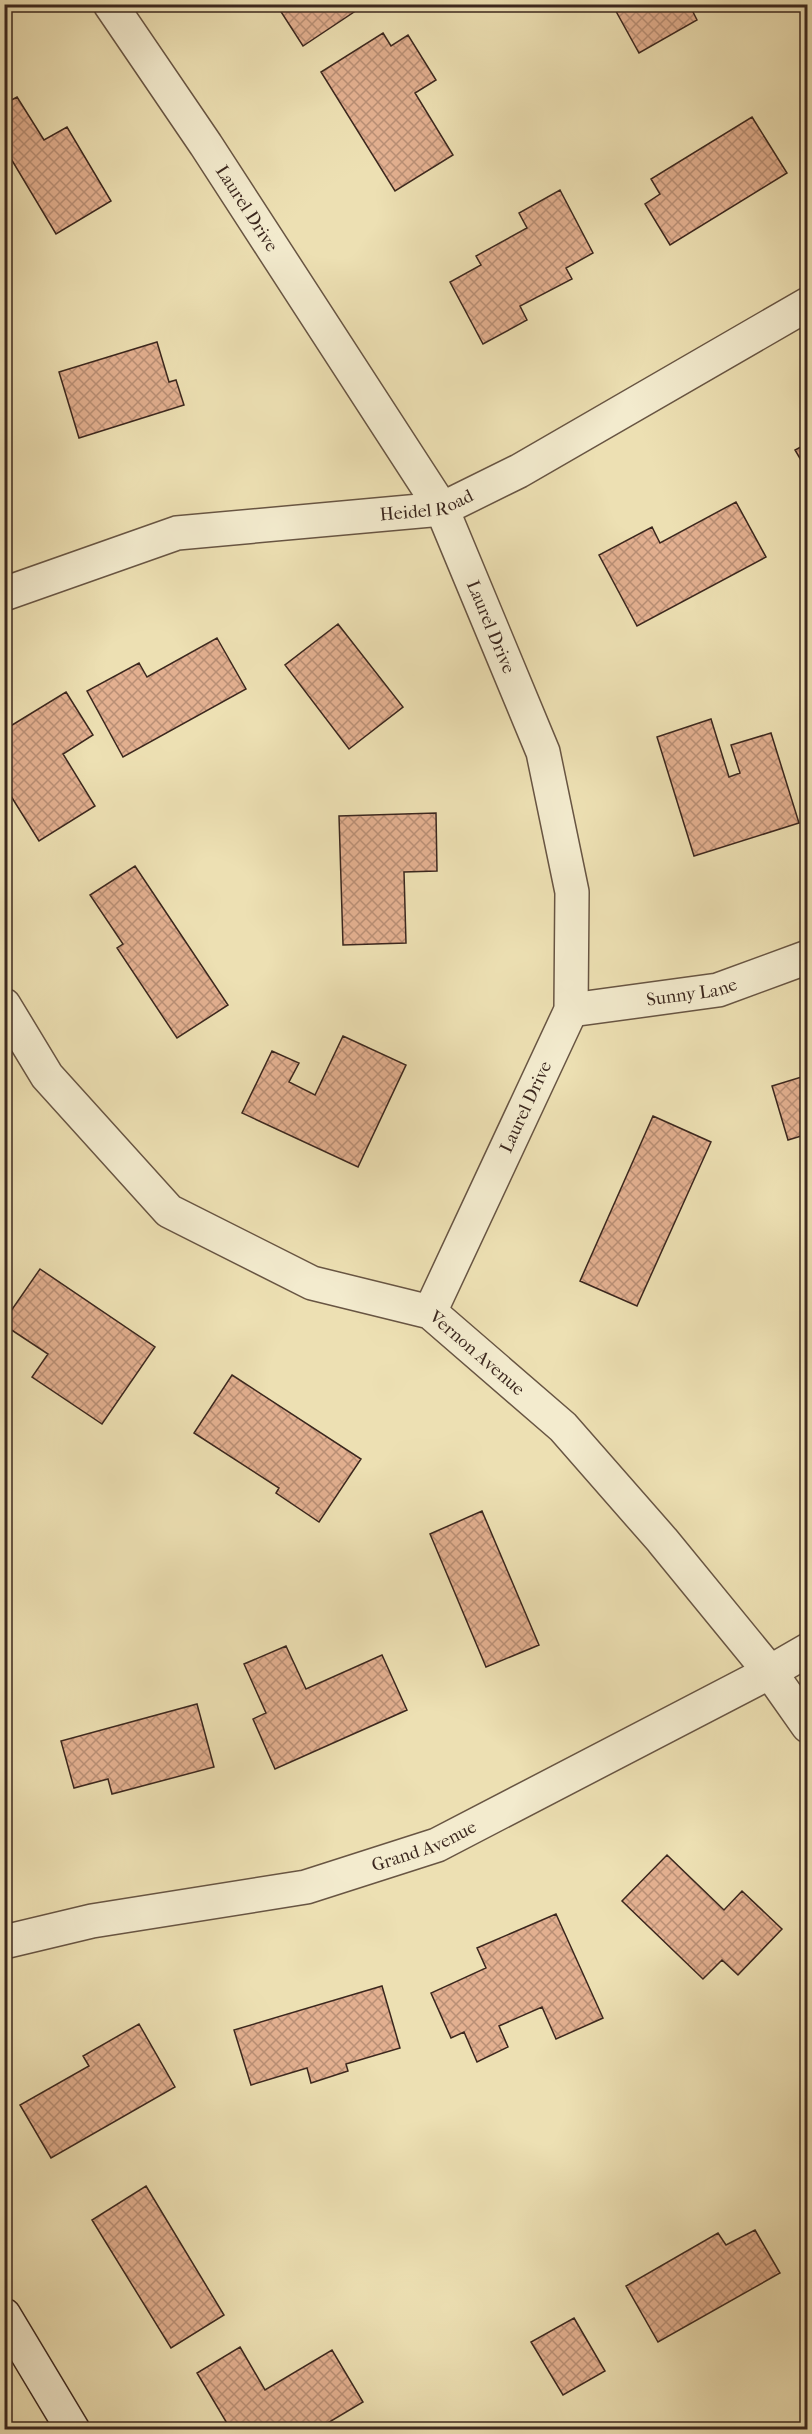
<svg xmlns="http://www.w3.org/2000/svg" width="812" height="2434" font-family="'IM FELL French Canon',serif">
<defs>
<pattern id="building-cross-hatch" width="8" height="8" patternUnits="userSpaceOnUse" patternTransform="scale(1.5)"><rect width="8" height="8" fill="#e3b090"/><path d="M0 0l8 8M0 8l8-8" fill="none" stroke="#b98f75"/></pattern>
</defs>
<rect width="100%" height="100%" fill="#ede0b3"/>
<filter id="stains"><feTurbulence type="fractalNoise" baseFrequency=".00333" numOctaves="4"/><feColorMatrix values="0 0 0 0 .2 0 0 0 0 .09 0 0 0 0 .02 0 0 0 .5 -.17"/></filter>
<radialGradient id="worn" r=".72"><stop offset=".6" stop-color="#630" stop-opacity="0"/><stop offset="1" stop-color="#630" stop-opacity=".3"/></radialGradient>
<path fill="url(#building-cross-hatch)" stroke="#3b271e" stroke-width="1.5" d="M276,4H366L303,46Z
M612,4H689L697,20L639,53Z
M383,33L391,46L408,35L436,80L415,93L453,155L395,191L321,72Z
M17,97L44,140L67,127L111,201L56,234L10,157L4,160V104Z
M752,117L787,173L670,245L645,204L660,194L651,179Z
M560,190L593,253L566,268L572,279L520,306L527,320L483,344L450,282L481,265L476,256L527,228L519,213Z
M157,342L169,382L176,380L184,405L79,438L59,372Z
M808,443V472L795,450Z
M736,502L766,557L637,626L599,555L652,527L660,543Z
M338,624L403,707L349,749L285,665Z
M217,638L246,689L123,757L87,691L139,663L147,677Z
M66,692L93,735L63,754L95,806L39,841L4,785V730Z
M711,719L729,777L740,773L731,745L771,733L799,823L694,856L657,737Z
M436,813L437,871L404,872L406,943L343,945L339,816Z
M135,866L228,1005L177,1038L117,948L123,944L90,895Z
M343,1036L406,1065L358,1167L242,1113L272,1051L299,1063L289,1082L315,1095Z
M808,1075V1134L788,1140L772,1086Z
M653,1116L711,1142L637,1306L580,1281Z
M40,1269L155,1347L102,1424L32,1377L48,1354L4,1325V1321Z
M232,1375L361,1459L319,1522L276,1493L279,1488L194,1433Z
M482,1511L539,1645L486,1667L430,1534Z
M286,1646L306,1689L382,1655L407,1710L275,1769L253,1719L266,1713L244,1664Z
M197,1704L214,1767L112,1794L108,1779L74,1788L61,1741Z
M667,1855L724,1910L742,1891L782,1929L738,1975L722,1960L703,1979L622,1901Z
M556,1914L603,2018L556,2039L542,2007L499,2026L508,2047L477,2062L464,2032L451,2038L431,1993L486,1968L477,1948Z
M382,1986L400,2048L346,2064L348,2071L311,2083L307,2068L251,2085L234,2030Z
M139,2024L175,2087L51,2158L20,2105L89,2066L83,2056Z
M146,2186L224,2315L171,2348L92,2220Z
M755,2230L780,2273L658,2342L626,2286L718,2233L726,2245Z
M574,2318L605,2371L563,2395L531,2342Z
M240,2347L265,2390L332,2350L363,2402L316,2430H231L197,2373Z"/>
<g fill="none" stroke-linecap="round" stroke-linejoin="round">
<defs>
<g id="street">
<path id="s1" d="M110,4L206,145L442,509L543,752L572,892L571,1010L430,1312"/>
<path id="s2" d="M4,594L177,533L442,509L519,471L808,304"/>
<path id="s3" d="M4,1005L47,1076L169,1211L312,1283L430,1312L563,1427L662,1540L770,1672L808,1726"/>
<path id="s4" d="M571,1010L718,990L808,957"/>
<path id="s5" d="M4,1942L92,1921L306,1887L437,1845L770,1672L808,1650"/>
</g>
<path id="secondary" d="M4,2315L73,2430"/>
</defs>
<use href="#street" stroke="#685543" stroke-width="36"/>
<use href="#secondary" stroke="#3b271e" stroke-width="36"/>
<use href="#street" stroke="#f3ebce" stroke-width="33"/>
<use href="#secondary" stroke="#f3ebce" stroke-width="33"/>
</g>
<g text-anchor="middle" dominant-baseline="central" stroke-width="4.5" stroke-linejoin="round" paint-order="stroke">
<g font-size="18" fill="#3b271e" stroke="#f3ebce">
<text stroke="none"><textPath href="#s1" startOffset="246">Laurel Drive</textPath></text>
<text stroke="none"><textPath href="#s2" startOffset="435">Heidel Road</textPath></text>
<text stroke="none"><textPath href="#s1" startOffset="732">Laurel Drive</textPath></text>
<text stroke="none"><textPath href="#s4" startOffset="122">Sunny Lane</textPath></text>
<text transform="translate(526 1107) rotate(-65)">Laurel Drive</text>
<text stroke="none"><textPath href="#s3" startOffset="609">Vernon Avenue</textPath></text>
<text stroke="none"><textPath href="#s5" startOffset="432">Grand Avenue</textPath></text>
</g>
</g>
<rect width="812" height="2434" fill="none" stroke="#ede0b3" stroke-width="24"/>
<rect x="6" y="6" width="800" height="2422" fill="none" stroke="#3b271e" stroke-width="3"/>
<rect x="12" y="12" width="788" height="2410" fill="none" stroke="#3b271e" stroke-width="1.5"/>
<rect width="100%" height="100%" filter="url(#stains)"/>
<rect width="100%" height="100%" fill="url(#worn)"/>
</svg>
